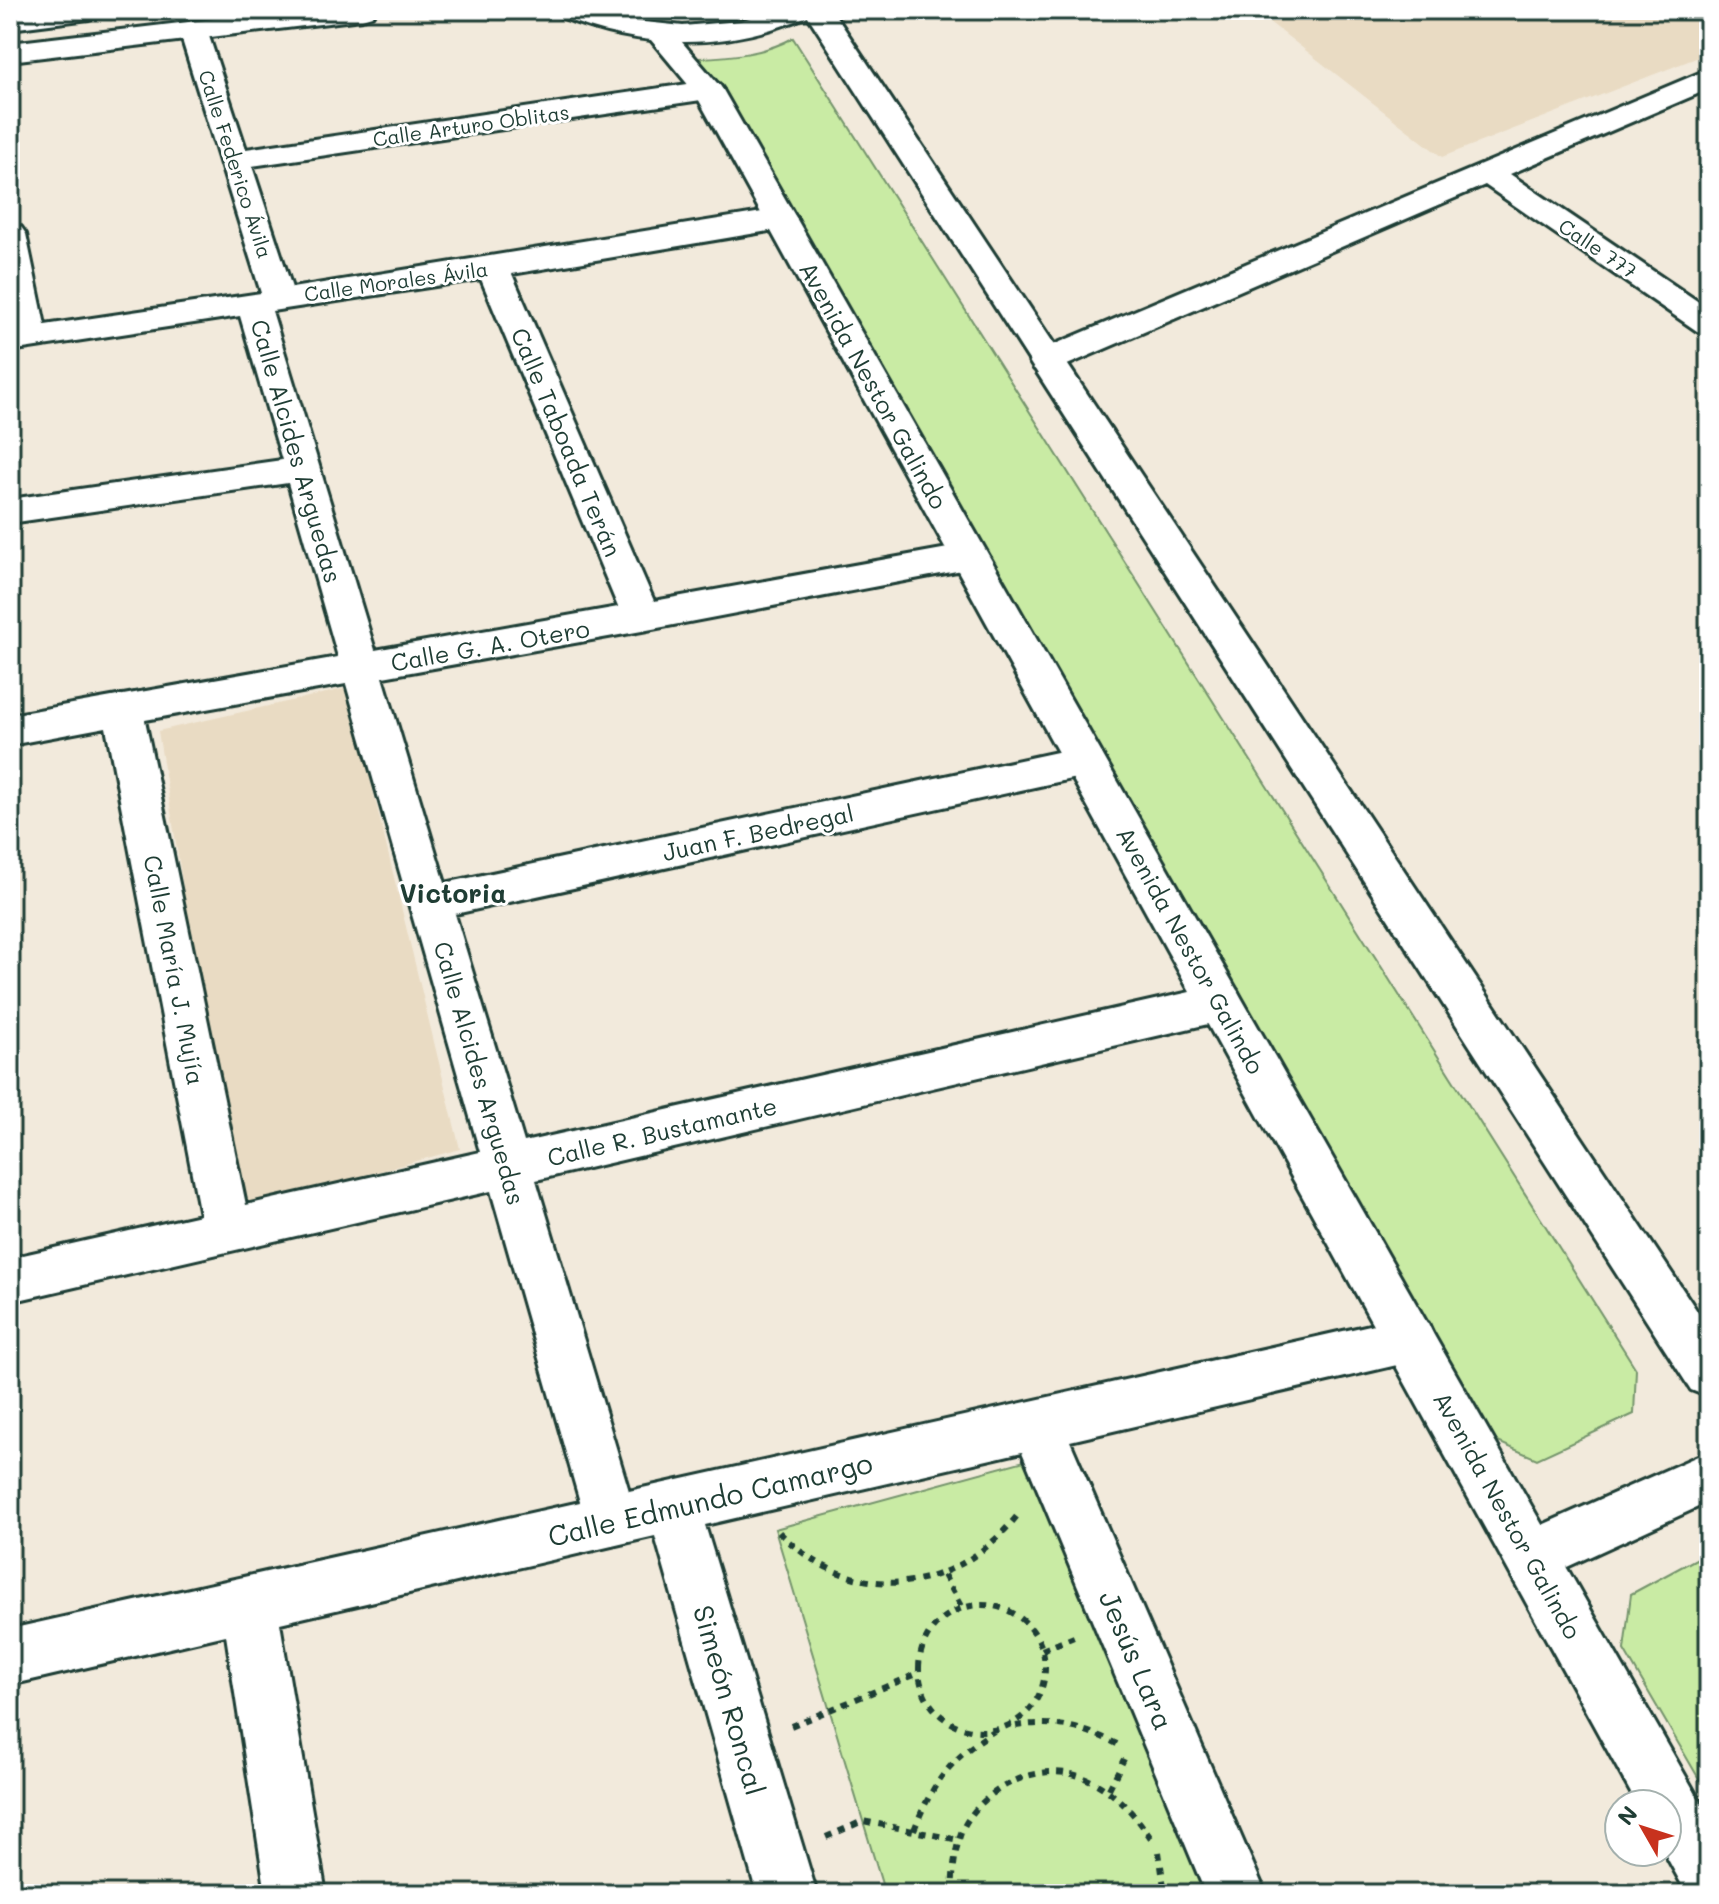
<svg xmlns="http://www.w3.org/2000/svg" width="1719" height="1904" font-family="Mali,sans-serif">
<rect width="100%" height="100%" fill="#f2eadc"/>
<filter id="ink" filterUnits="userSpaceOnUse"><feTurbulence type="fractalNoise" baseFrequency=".0125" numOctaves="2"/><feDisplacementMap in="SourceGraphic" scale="16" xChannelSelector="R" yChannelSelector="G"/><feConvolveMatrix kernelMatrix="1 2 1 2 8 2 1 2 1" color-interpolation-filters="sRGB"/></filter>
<g filter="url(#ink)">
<path fill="#e9dbc3" d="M1254,10H1709V53L1442,157Z
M348,688L460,1149L235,1211L158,731Z"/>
<path fill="#c9eba4" stroke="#74946c" stroke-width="2" d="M793,38L1636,1369L1634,1414L1537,1459L1484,1436L698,58C731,57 764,54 793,38Z
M1039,1457L1209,1894H885L775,1529Z
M1709,1552V1796L1624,1650L1631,1594Z"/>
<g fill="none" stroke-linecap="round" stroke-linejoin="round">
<defs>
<path id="minor" d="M193,21L203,24L207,30L246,149L708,81L719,84L723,90L719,96L708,99L252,166L292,288L781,209L792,212L797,219L792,226L781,229L512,274L654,601L970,544L983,548L989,557L983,566L642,631L383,677L445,883L1085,746L1099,750L1105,761L1099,772L1085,776L455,914L524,1142L1221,985L1237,990L1243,1003L1237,1016L1221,1021L536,1180L629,1491L1410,1316L1428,1323L1435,1339L1428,1355L1410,1362L1070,1441L1266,1894H1206L1022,1452L705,1525L817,1894H757L655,1536L280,1623L326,1894H266L226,1635L10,1685V1629L580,1502L491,1191L10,1302V1258L200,1215L106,727L10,745V715L338,657L288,483L10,523V499L282,460L240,316L10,351V331L13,330L10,224L21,227L26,234L45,325L261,293L179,30L183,24ZM481,279L618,607L375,650L272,311ZM346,684L480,1152L246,1205L145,720Z
M1709,69V89L1510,174L1709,309V334L1697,331L1485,185L1058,369L1046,372L1034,369L1029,361L1034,353Z
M1709,1451V1502L1532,1583L1513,1576L1505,1557L1513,1538Z"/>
<path id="tertiary" d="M804,10H832L1709,1329V1397L1691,1390Z
M660,25L670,28L723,90L1709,1817V1894H1687L1664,1852H1667V1804H1637L695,93L646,34L650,28Z"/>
<path id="primary" d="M21,10H103L99,16L89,19L10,29V11Z
M290,10H376L372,16L362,19L10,61V43Z
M554,10H593L625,20L683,26L740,21L774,10H812L808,16C725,51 642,50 558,16Z"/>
</defs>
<use href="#minor" stroke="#1f3d34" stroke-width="6"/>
<use href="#tertiary" stroke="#1f3d34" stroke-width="6"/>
<use href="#primary" stroke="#1f3d34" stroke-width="6"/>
<path stroke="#1f3d34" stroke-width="6" stroke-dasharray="7 7" stroke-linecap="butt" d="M779,1532C854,1609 957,1595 1020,1512
M944,1575L962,1608
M919 1668a63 63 0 1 1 126 0a63 63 0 1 1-126 0Z
M1042,1650L1074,1637
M791,1726L919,1673
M1016,1726C1053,1720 1083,1727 1117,1744
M1109,1789L1124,1759
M914,1830C933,1782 950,1759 994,1731
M826,1837L863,1821L959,1840
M1159,1852L1165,1894
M952,1894C953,1874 954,1853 961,1833C968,1815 985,1798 1001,1788C1066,1749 1119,1787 1154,1843"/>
<use href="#minor" fill="#fff" fill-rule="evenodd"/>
<use href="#tertiary" fill="#fff" fill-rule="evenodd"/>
<use href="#primary" fill="#fff" fill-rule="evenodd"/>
</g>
</g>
<g text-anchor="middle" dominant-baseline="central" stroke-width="6" stroke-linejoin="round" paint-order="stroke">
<g font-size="20" fill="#1f3d34" stroke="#fff">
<text transform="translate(471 125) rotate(-8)">Calle Arturo Oblitas</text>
<text transform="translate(236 164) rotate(72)">Calle Federico Ávila</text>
<text transform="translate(1598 248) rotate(34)">Calle 777</text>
<text transform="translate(396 281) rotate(-8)">Calle Morales Ávila</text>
</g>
<g font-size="24" fill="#1f3d34" stroke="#fff">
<text transform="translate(874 385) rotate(61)">Avenida Nestor Galindo</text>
<text transform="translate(567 442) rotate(67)">Calle Taboada Terán</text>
<text transform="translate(297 451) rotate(74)">Calle Alcides Arguedas</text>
<text transform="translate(490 645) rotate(-10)">Calle G. A. Otero</text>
<text transform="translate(758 832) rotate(-12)">Juan F. Bedregal</text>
<text transform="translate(1191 950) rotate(61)">Avenida Nestor Galindo</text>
<text transform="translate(175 970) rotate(79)">Calle María J. Mujía</text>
<text transform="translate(480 1073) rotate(74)">Calle Alcides Arguedas</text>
<text transform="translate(662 1131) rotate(-13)">Calle R. Bustamante</text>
<text transform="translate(1508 1515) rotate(61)">Avenida Nestor Galindo</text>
</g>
<g font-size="26" font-weight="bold" fill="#1f3d34" stroke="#fff">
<text x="453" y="893">Victoria</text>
</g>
<g font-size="28" fill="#1f3d34" stroke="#fff">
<text transform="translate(710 1499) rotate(-13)">Calle Edmundo Camargo</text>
<text transform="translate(1137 1660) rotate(67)">Jesús Lara</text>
<text transform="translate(730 1700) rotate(74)">Simeón Roncal</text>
</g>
</g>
<rect width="1719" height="1904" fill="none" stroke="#fff" stroke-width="40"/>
<rect x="20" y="20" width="1679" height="1864" fill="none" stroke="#1f3d34" stroke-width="3" filter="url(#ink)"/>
<g transform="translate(1643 1828) rotate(309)"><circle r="38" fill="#ffffff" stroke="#a5b1ae" stroke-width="2"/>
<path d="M0-6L14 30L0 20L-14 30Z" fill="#c8321e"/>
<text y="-12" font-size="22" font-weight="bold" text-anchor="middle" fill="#1f3d34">N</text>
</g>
</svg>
